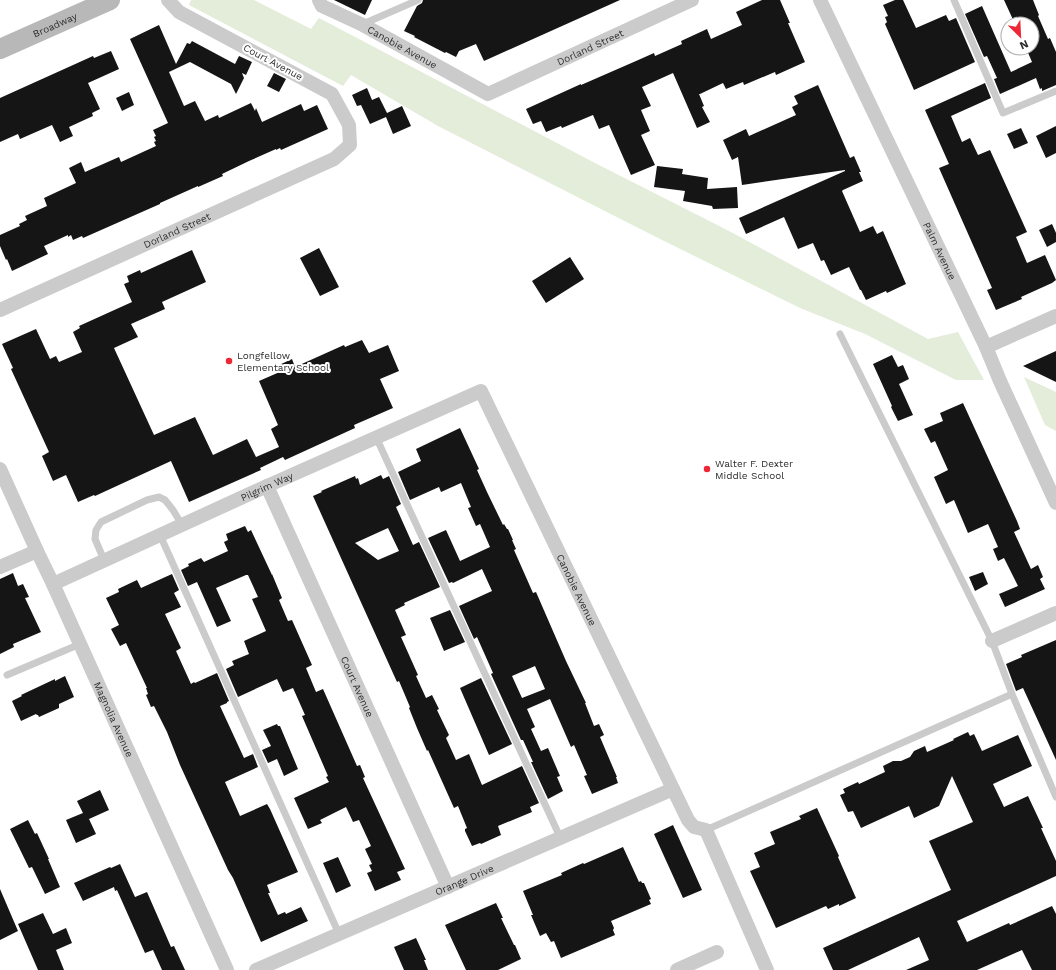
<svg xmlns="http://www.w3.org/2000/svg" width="1056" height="970" font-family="'Work Sans',sans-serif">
<rect width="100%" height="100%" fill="#fff"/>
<path fill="#e4ecda" d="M191,0H254L311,29L319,18L593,162L731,232L928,339L958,332L984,380H956L865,334L800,308L658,238L438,126L351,75L343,86L189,5Z
M1024,377L1056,392V431L1045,425Z"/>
<path fill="#151515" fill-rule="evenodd" d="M334,0H372L365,15Z
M423,0H620L484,61L476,44L459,51L456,57L446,52L445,53L414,37L415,36L404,31L417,6L422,3Z
M762,0H780L790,23H788L805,62L776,75L775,72L744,85L743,82L726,89L723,83L700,94H699L704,106L702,107L710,122L697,128L673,73L642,87L651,106L641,110L650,131L641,135L655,165L631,175L609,125L599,129L593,115L562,128L561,126L546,132L541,121L533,124L526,109L581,84V85L636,61L654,53L655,56L682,44L681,41L707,29L711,39L742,25L736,12Z
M895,0H903L916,28L946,15L949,21L956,18L975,62L914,90L885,24L887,22L885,17L888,16L883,5Z
M1004,0H1033L1039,15L1038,16L1048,39L1050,38L1056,52V85L1042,91V88L1040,89L1036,78L1000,94L994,79L997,78L987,56L984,57L965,14L982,6L1011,72L1032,62L1026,48H1032V24H1015Z
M159,25L176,64L187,43L190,44L192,41L235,64L239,56L252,62L246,75L242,73L244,78L236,94L231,84L190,62L169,72L184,106L195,101L205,121L218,115L219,118L251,103L255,111L256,108L262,122L301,104L304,111L317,105L328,129L281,150L280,148L276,150V149L249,161L222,174L223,176L198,187V186L160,203V204L83,238L82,236L73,240L71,235L68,237V235L44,246L48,254L12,271L7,259L6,260L0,246V235L20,226L19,224L27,220L25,216L47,206L44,198L76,183L69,168L81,162L85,172L119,157L121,162L156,146L154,142L156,141L154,137L156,136L153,130L168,123L130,39Z
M111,51L119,69L88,83L100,109L92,113L93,116L69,127L73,136L60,142L52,125L20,139L18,134L0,142V98L93,56L94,58Z
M274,73L286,79L279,92L267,86Z
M985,83L991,98L951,116L962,142L970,138L978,155L990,150L1027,232L1016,237L1027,263L1045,255L1056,280L1052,283L1021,297L1022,299L996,310L987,290L992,288L939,168L949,164L925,110Z
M818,85L850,158L854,156L861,172H859L863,181L843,190L842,191L860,232L873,226L877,234L883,231L906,284L887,293L886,291L866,300L861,290H860L849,267L831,275L824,260L821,261L813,243L798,249L784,217L746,234L739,218L845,171V170L742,185L738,157L732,160L723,140L746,129L749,136L796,115L792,107L798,104L794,96Z
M367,88L372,100L379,97L387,113L402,106L411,126L393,134L386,117L370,124L361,105L357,106L352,95Z
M129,92L134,105L122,111L116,98Z
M1056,126V153L1046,158L1036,136Z
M1021,128L1028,143L1014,149L1007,134Z
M657,166L683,169L682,174L708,178L707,189L737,187L738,208L713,209L712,206L683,201L685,191L654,187Z
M1052,224L1056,233V242L1047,247L1039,230Z
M319,248L339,287L320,296L300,258Z
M192,250L206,282L162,302L165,309L131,324L138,337L114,348L154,435L195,417L213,455L247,439L256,457L279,447L271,429L278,425L259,381L282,371L279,365L292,359L295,367L344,345L345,347L362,340L369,353L388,345L399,371L380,379L393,408L354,425L355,428L285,460L283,457L260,468L261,470L189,502L171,461L95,496L94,495L78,502L66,475L53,481L42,456L49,452L11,369L13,368L2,344L36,329L50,359L56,356L59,362L82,352L73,332L80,328L79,326L132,302L124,284L129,282L127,276L140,270L141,273Z
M570,257L584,279L546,303L532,281Z
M1056,351V382L1023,366Z
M892,355L898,367L903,365L909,379L899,384L913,415L898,421L891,407L892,406L873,364Z
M963,403L1017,521L1020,529L1014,532L1031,569L1038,565L1043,577L1040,579L1045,589L1005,607L999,594L1018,586L1004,558L998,561L993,549L998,547L988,524L968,533L954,500L946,504L934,477L948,470L935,441L931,443L924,429L943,421L940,413Z
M460,428L479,469L477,470L487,492L503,525L504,524L507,529H508L513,540H512L516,549L514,550L533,593L536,592L566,661L586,703H585L594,726L599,724L604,735L600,737L617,777H616L618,783L592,794L584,776L587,775L574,745L571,747L550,699L527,709L535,727L531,729L541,751L548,748L560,776L557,777L563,791L548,799L531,762H533L523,740H521L491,674L493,673L477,637L474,639L459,606L492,591L482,569L453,583L452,582L449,583L428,538L446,530L460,561L490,547L480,524L476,526L468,508L471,507L461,483L441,492L439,487L410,500L398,472L421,461L416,449ZM535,666L545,689L522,698L512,676Z
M381,475L383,479L389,476L401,504L396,507L413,545L419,542L440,587L404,603L405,605L395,610L406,635L401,637L418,675L416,676L426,698L432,695L439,709L437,710L449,735L446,738L456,760L469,754L482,785L522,766L539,803L530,807L532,812L498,826L501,835L481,844L480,843L472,846L465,831V829L467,828L458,806L454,808L428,750L427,751L417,728L409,708L410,707L399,681L397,682L313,496L322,492L321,491L355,476L356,479L358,478L360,485ZM388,528L399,551L378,560L355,543Z
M245,526L248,532L251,530L272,575V574L282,598L279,600L288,621L292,620L312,665L306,668L316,692L323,689L357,766L360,765L365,777L363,778L405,869L397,872L401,880L375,891L367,873L372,871L369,865L372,864L365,849L371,846L359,820L353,822L346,807L320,820L322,823L308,829L294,798L329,782L326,777L328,776L302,716L305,715L293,688L283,692L277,679L238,697L226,669L234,665L232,661L249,654L244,641L266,631L252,599L258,597L248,575H246L216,588L231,621L217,627L197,582L188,586L181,570L189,566L188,564L201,558L204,562L228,551L224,542L228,540L226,534Z
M983,572L988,584L975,591L969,577Z
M13,573L18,586L23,584L29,597L25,598L41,632L13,644L14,647L0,654V579Z
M172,574L179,590L174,593L181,607L165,614L181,648L176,651L191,684L194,682L195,683L217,673L229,701L227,702V703L220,706L244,758L253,754L258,767L225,782L240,816L267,804L270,809L298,872L267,885L270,893H268L278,915L285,912L286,914L301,907L308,921L261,942L233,878L228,870L180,765L167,732L154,706L151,707L146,695L148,694L146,688H147L126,643L120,646L111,629L119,625L106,598L119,592L118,589L137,580L141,588Z
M450,610L465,642L444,651L430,618Z
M1056,640V760L1023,688L1016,691L1006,664L1022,657L1021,655Z
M65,676L74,697L59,704V708L39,717L38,715H37L36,714L21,721L12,701L22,696L21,695L55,679V681Z
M481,678L512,744L489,755L460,688Z
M277,724L278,726H280L298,769L284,776L277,759L268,763L262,750L271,746L263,730Z
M968,732L970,736L974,734L982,751L1018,735L1032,766L993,784L1004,807L1028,796L1043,828H1041L1056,861V876L957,921L967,942L1009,923L1010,925L1052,906L1056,914V970H1032L1022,950L977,970H906L929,960L919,937L848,970H833L823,948L951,890L929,841L973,822L952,776L939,806L914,818L909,806L861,828L853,811L848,812L840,795L845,793L843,789L858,782L859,784L885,772L883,766L893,761H901L910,757L914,751L925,746L927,752L954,740L953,739Z
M100,790L109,810L89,819L96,834L76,843L66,820L83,813L77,801Z
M817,808L839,856L838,857L856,898L839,906V904L828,909L826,906L776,928L750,871L760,867L754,853L775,844L770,832L801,819L799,816Z
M28,820L35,834L37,833L49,859H48L60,887L45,894L32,867L29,868L10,829Z
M673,825L702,890L683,898L654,834Z
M623,847L639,882L641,881L642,883H644L651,899L649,900L651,904L611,921L614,928L613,930L615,935L561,958L554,941L551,942L546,933L540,936L531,915H533L523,891L562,875L561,873L583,863L584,864Z
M338,857L351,886L336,893L323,863Z
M120,864L135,897L147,892L171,947L174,946L185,970H162L153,950L145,953L117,890L115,891L114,887L83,901L74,883L110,867L111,868Z
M0,889L18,931L0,940Z
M496,903L503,918H501L514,945H515L521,959L498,970H466L445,925Z
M43,913L53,934L66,928L72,943L56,950L64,970H38L18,924Z
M416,938L426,960H424L428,970H404L394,947Z"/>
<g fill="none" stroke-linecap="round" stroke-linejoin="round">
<path stroke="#cbcbcb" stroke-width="7" d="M954,0L1003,113L1056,91
M363,24L418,0
M840,334L992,641L1012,694L1056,797
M376,437L560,837
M160,535L339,934
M104,560L95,539L96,530L101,522L147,500L159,497L165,500L173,510L182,525
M7,675L80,644
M706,830L1012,694"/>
<g stroke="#cbcbcb" stroke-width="14">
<path id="s1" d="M319,0L322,6L363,25L488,94L692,0"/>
<path id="s2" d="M820,0L986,347L1000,381L1056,503"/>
<path id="s3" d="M0,310L334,159L350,145L349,125L332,94L179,12L168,0"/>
<path d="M986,347L1056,316"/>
<path id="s4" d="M0,469L37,551L53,584L227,970"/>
<path id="s5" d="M267,486L448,887"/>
<path d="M0,567L37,551"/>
<path id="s6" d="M53,584L267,486L481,391L688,820L694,827L706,830L767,970"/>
<path d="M992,641L1056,613"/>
<path id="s7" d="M256,970L673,789"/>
<path d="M677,970L717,952"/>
</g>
<path stroke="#b8b8b8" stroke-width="20" id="s8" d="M0,49L110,0"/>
</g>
<g fill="#ed2736" stroke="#fff" stroke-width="1.5">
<circle cx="229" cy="361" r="4"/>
<circle cx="707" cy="469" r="4"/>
</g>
<g text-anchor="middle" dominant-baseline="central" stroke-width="4" stroke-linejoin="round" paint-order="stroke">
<g font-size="10" fill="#2e2e2e" stroke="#fff">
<text stroke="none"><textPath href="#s8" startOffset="60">Broadway</textPath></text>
<text stroke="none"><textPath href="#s1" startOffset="97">Canobie Avenue</textPath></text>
<text stroke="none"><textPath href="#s1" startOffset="307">Dorland Street</textPath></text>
<text transform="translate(273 62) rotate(28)">Court Avenue</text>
<text stroke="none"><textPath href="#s3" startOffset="194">Dorland Street</textPath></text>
<text stroke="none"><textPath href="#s2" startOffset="278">Palm Avenue</textPath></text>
<text stroke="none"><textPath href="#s6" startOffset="235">Pilgrim Way</textPath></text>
<text stroke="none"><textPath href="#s6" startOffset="690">Canobie Avenue</textPath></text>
<text stroke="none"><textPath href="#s5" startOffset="220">Court Avenue</textPath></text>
<text stroke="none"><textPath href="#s4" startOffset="275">Magnolia Avenue</textPath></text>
<text stroke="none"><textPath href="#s7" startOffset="227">Orange Drive</textPath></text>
</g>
<g font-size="10" fill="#2e2e2e" stroke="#fff" text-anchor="start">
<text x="237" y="355">Longfellow<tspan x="237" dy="12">Elementary School</tspan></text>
<text x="715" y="463">Walter F. Dexter<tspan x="715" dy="12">Middle School</tspan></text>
</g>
</g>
<g transform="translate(1020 36) rotate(156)"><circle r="19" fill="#ffffff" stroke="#ababab"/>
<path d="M0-3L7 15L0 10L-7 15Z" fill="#ed2736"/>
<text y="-6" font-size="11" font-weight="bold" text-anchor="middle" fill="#2e2e2e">N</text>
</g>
</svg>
